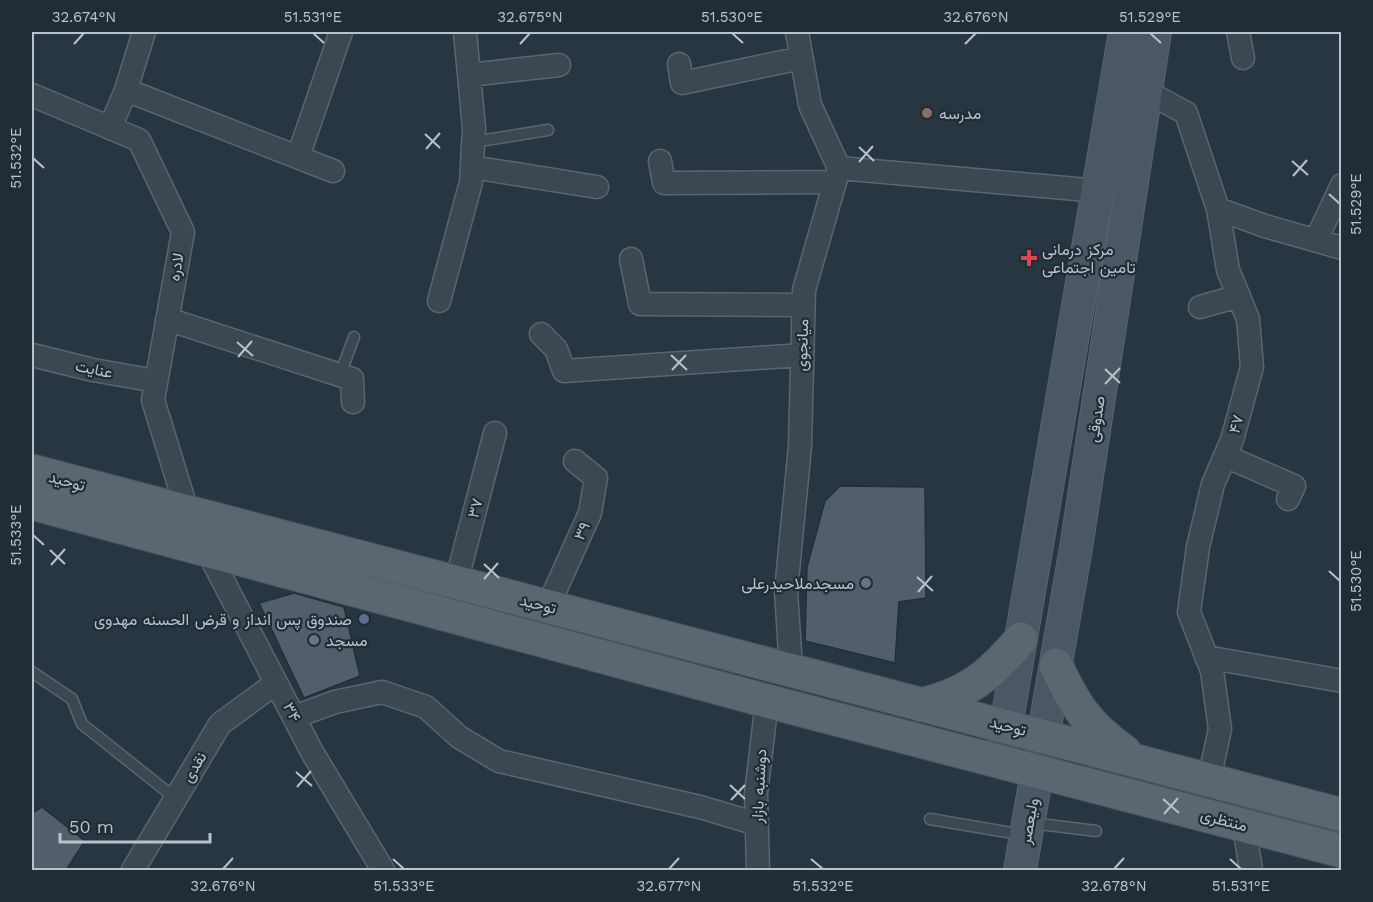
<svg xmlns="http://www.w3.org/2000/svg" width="1373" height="902" font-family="'Work Sans',Vazirmatn,sans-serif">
<rect width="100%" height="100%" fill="#283641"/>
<path fill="#525f6b" stroke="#232e38" stroke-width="1.5" d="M840,486L925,487L926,598L899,602L895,663L805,641L807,567L825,501Z
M294,593L344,607L360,676L304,698L259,603Z
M42,807L85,841L66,870H32V813Z"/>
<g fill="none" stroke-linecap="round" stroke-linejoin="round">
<defs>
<path id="lane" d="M473,142L548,130
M340,375L354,337
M32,672L72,699L82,724L175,798
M930,819L1024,835
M1032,823L1096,831"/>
<path id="street" d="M1238,32L1243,58
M679,64L682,83L801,58
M469,75L559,65
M126,90L333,171
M1147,92L1186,113L1218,209L1228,270L1248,319L1252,367L1232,440L1213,484L1198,547L1189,612L1212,671L1220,729L1209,780
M32,95L139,140L183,232L153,400L188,514
M110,128L126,90L144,32
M298,157L341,32
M660,161L664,183L835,182
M472,167L597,187
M839,168L1099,191
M1218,209L1265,226L1342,248
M1316,240L1342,185
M631,259L640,304L803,305
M439,301L471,182L474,128L465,32
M1200,307L1239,296
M167,319L352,379L353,402
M541,334L556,349L564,371L802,355
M32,355L93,370L156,381
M1225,456L1294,486L1288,499
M207,550L312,752L383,870
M456,583L495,433
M548,606L590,513L596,478L575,461
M1206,657L1342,681
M791,669L786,591L800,446L804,290L839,168L810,105L797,32
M294,717L335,702L382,692L426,707L459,737L499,761L700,807L757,824
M1244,826L1251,870
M133,870L220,724L276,683
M758,870L756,794L767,701"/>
<path id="secondary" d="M1000,761L1125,32
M1020,870L1076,548L1155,32"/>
<path id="primary" d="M32,471L1342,815
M32,503L767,701L1342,851
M1056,665C1075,706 1087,725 1125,752
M921,705C968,694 990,675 1021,639"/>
</defs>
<use href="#lane" stroke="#5a656e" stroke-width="13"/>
<use href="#street" stroke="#5a656e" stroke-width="25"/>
<use href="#secondary" stroke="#5a656e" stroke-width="34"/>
<use href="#primary" stroke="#49535d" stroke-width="35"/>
<use href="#lane" stroke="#3c4751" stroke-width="10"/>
<use href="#street" stroke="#3c4751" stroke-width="22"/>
<use href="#secondary" stroke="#4b5763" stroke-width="32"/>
<use href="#primary" stroke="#5b6670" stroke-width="33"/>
</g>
<path fill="none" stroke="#b9c2cb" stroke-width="2" d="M313,33L324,43M732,33L743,43M1150,33L1161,43M74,44L84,33M520,44L530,33M965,44L976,33M425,134L440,148M859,147L874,161M426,149L440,133M33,158L44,168M1292,161L1308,175M859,162L873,146M1293,176L1307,160M1329,194L1340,204M237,342L253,356M671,355L687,370M238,357L252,341M1105,369L1120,383M672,370L686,355M1105,384L1120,368M33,535L44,545M50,550L65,564M484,564L499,578M51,565L65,549M1329,571L1340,581M917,577L933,591M484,579L498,563M918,592L932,576M296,772L312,786M730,785L745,799M297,787L311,771M1163,799L1179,813M731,800L745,785M1164,814L1178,798M393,859L404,869M811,859L823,869M1230,859L1241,869M223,869L233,858M669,869L679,858M1114,869L1124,858"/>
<circle fill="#8d6e63" stroke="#212c36" stroke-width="2" cx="927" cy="113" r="6"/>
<path fill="#e0444e" stroke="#212c36" stroke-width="2" d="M1026 249h6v6h6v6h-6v6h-6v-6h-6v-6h6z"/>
<g fill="#6b7280" stroke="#212c36" stroke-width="2">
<circle cx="866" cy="583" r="6"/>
<circle cx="314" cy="640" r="6"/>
</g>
<circle fill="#5c6f8a" stroke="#212c36" stroke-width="2" cx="364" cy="619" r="6"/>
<g text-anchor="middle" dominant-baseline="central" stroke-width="4.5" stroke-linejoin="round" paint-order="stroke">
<g font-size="16" fill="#b9c2cb" stroke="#212c36" text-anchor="start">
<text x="939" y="113">مدرسه</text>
<text x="1042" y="249">مرکز درمانی<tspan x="1042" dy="18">تامین اجتماعی</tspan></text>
<text x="854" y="583" text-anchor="end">مسجدملاحیدرعلی</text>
<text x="352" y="619" text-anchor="end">صندوق پس انداز و قرض الحسنه مهدوی</text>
<text x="326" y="640">مسجد</text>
</g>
<g font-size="16" fill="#b9c2cb" stroke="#212c36">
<text transform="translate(176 267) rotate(-80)">لادره</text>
<text transform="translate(802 345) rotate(-88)">میانجوی</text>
<text transform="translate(94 369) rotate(12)">عنایت</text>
<text transform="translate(1096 419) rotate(-81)">صدوقی</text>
<text transform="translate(1236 424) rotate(-75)">۴۷</text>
<text transform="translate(67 481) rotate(15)">توحید</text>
<text transform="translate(475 508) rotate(-75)">۳۷</text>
<text transform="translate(582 531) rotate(-66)">۳۹</text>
<text transform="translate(538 604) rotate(14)">توحید</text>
<text transform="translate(292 712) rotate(63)">۳۴</text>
<text transform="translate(1008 726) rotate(14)">توحید</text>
<text transform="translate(194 767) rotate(-59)">نقدی</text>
<text transform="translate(759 786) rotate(-87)">دوشنبه بازار</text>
<text transform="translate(1224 820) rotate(15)">منتظری</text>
<text transform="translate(1029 821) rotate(-80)">ولیعصر</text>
</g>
</g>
<rect width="1373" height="902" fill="none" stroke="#212c36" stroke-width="66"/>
<path d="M60 833v9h150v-9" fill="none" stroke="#b9c2cb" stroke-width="3"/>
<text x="69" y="833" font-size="18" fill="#b9c2cb" stroke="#212c36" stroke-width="4.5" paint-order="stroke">50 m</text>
<rect x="33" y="33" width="1307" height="836" fill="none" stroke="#b9c2cb" stroke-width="2"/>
<g font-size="15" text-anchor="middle" fill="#b9c2cb">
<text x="84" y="22">32.674°N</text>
<text x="313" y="22">51.531°E</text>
<text x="530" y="22">32.675°N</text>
<text x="732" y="22">51.530°E</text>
<text x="976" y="22">32.676°N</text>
<text x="1150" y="22">51.529°E</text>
<text transform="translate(16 158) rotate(-90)" y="5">51.532°E</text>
<text transform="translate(1356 204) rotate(-90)" y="5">51.529°E</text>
<text transform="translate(16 535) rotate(-90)" y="5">51.533°E</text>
<text transform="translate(1356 581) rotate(-90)" y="5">51.530°E</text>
<text x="223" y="891">32.676°N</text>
<text x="404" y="891">51.533°E</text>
<text x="669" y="891">32.677°N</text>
<text x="823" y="891">51.532°E</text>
<text x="1114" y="891">32.678°N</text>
<text x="1241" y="891">51.531°E</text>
</g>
</svg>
